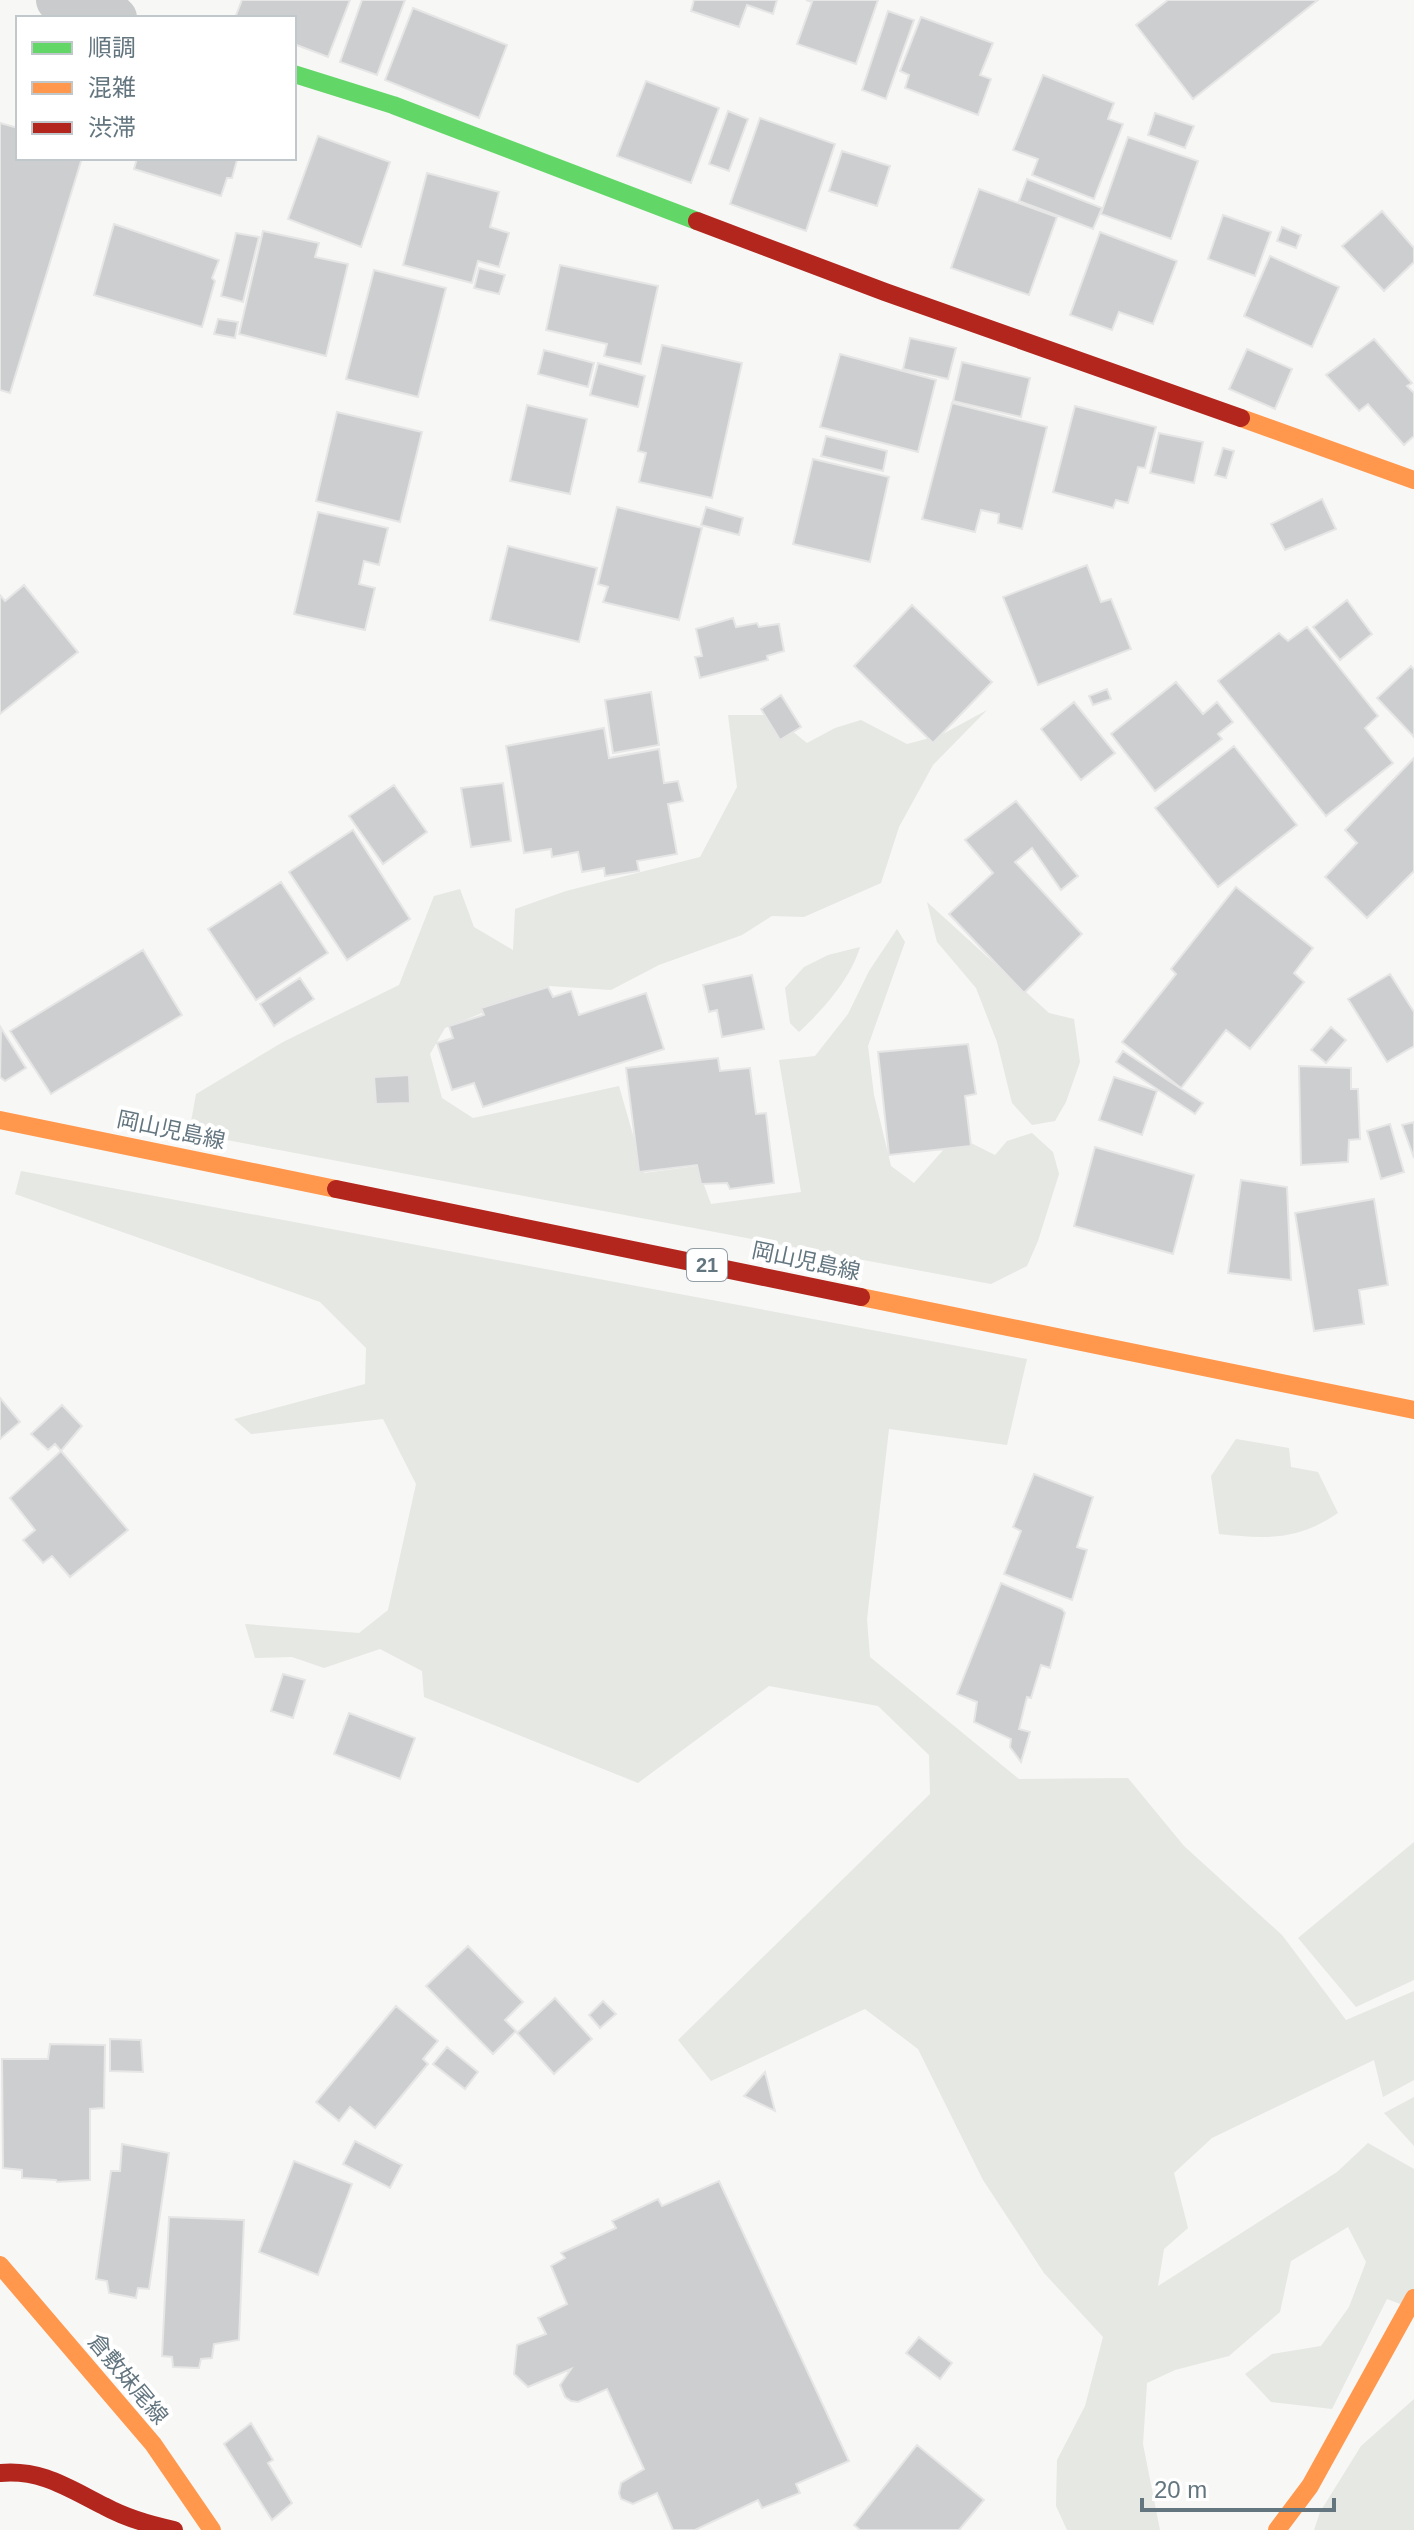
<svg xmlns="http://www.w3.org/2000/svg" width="1414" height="2530" font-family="Helvetica,'Noto Sans JP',sans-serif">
<rect width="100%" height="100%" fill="#f7f7f6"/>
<path fill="#e6e8e3" d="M987,710L933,765L899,827L881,883L804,917L772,916L742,935L659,965L611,990L549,986L445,1028L430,1054L442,1098L473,1118L619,1086L644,1173L697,1166L711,1204L801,1192L779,1060L815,1056L848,1014L869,971L897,929L905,942L868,1046L874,1095L891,1166L914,1183L945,1148L969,1142L995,1155L1007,1141L1032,1133L1053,1152L1059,1174L1038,1241L1027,1266L991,1284L189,1133L196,1094L283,1042L399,985L434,896L460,889L474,927L513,950L515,909L566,891L700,857L737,787L728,715H772L807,743L835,728L861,720L907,744L941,735Z
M927,902L1049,1013L1074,1019L1080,1062L1066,1102L1055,1121L1032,1125L1012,1103L997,1042L976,988L937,942Z
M860,947C851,978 823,1010 799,1032L790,1023L785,988L804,967L828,955Z
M21,1171L1027,1359L1007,1445L889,1429L867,1619L870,1657L1019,1779L1128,1778L1184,1846L1282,1935L1346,2020L1414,1991V2080L1383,2097L1374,2060L1212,2138L1174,2173L1188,2228L1164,2249L1158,2286L1337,2172L1368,2143L1414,2169V2309L1387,2299L1332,2409L1271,2402L1245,2374L1272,2354L1321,2346L1349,2307L1366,2262L1348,2227L1291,2261L1280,2312L1229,2356L1175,2370L1147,2383L1143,2444L1160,2530H1067L1056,2506L1057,2460L1085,2406L1103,2337L1044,2273L983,2180L918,2049L865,2009L711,2081L678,2040L930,1794L929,1755L878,1706L769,1686L638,1783L424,1697L422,1671L380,1649L324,1668L292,1657L255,1658L245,1624L359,1633L388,1610L416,1484L383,1419L251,1434L234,1419L365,1384L366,1348L320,1302L15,1194Z
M1236,1439L1289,1448L1291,1467L1318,1472L1338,1513C1297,1541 1266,1539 1219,1534L1211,1476Z
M1414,1842V1980L1356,2007L1298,1938Z
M1414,2097V2146L1384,2113Z
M1414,2399V2530H1314L1320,2512L1361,2446Z"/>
<path fill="#cdcecf" stroke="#e6e6e6" stroke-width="2" d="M242,0H350L328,57L294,44V18H235Z
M362,0H405L377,75L340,62Z
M694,0H777L773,14L747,5L739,27L691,11Z
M806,0H878L856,64L797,44L812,2Z
M1168,0H1318L1193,99L1136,25Z
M413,8L507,45L479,118L385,80Z
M888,11L914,20L886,99L862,90Z
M921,17L993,43L980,75L991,79L978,115L905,88L909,75L900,71Z
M1043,75L1114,103L1108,119L1123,124L1094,199L1032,175L1038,159L1013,150Z
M646,81L719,108L691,183L617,156Z
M728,111L748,119L729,171L709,164Z
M1155,113L1194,126L1185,148L1148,135Z
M760,118L835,144L806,231L730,204Z
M0,123L18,128V158H82L10,393L0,390Z
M318,136L390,162L361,247L288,219Z
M1128,137L1198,161L1171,239L1101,214Z
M842,151L890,166L877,206L829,191Z
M137,158H233L237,160L232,178H227L221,196L134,169Z
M427,173L499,192L490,227L509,233L499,267L478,261L472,283L403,265Z
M1027,179L1102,208L1093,229L1019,201Z
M979,189L1057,217L1029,295L951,268Z
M1382,211L1414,248V262L1384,291L1342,246Z
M1223,215L1271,232L1255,276L1208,259Z
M114,224L219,260L212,278L215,281L202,327L94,295Z
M1282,227L1301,235L1296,248L1277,241Z
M263,231L319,243L315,257L348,264L326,356L239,334Z
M1100,232L1177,261L1153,324L1119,312L1112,330L1070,315Z
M236,233L259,237L243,302L221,296Z
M1270,256L1339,287L1312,347L1244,316Z
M560,265L658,286L641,364L604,356L607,344L546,330Z
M479,268L505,275L499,294L474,288Z
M374,270L446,288L418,397L346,379Z
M218,319L238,322L235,338L214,334Z
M910,338L956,348L948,379L903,369Z
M1374,339L1412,383L1407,386L1414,393V436L1404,445L1368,404L1359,411L1326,375Z
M662,345L742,363L712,498L639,482L646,453L638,451Z
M1247,349L1292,369L1275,409L1229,389Z
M544,350L594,363L588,387L538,374Z
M840,354L936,380L918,452L820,427Z
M962,362L1030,378L1021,417L953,401Z
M598,363L645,376L638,407L590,395Z
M952,403L1047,427L1022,529L998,523L999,514L981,510L975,532L922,519Z
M527,405L587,419L570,494L510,481Z
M1075,406L1156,427L1145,468L1138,467L1128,503L1116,500L1113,508L1053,492Z
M337,412L422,432L400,522L316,501Z
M1159,433L1203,442L1194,483L1150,473Z
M826,436L887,451L883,471L821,456Z
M1223,448L1234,451L1226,478L1215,475Z
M813,459L889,477L870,562L793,544Z
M1322,499L1336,529L1285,550L1271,524Z
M617,507L702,528L679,620L603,602L608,587L598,584Z
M706,507L743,518L739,535L701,525Z
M318,512L388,528L379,565L364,561L359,584L375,588L365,630L294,614Z
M508,546L597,568L579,642L490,620Z
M1087,565L1101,602L1111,599L1131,649L1038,685L1003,597Z
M24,585L78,652L0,714V595L5,601Z
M1347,600L1372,634L1340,660L1313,627Z
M912,605L992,682L933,743L854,666Z
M733,618L736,627L757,623L759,627L779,624L784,651L767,656L768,660L700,678L695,657L702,656L696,629Z
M1307,627L1378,716L1365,728L1393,763L1326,816L1218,681L1279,633L1288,641Z
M1411,666L1414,670V737L1377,698Z
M1176,682L1203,714L1217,702L1233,722L1218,734L1222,739L1155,791L1111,734Z
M1107,689L1111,699L1093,705L1089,696Z
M651,692L659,745L613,753L605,700Z
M781,695L801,727L780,740L761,709Z
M1074,702L1115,753L1081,780L1041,729Z
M604,728L609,758L659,749L664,783L678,781L683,801L668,804L677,854L637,861L639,871L605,876L604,868L582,872L578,852L552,857L551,849L524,853L506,746Z
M1234,746L1297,825L1218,887L1155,808Z
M1414,758V871L1367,918L1325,877L1357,843L1345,830Z
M503,783L511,841L471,847L461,788Z
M394,785L427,832L383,864L349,816Z
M1016,801L1078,876L1061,890L1032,848L1015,862L1082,934L1024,993L949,914L993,873L965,840Z
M353,830L410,919L347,960L289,872Z
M281,882L328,953L256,1000L208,929Z
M1236,887L1313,948L1294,973L1304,982L1250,1049L1226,1030L1181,1088L1122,1042L1176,974L1171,969Z
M143,950L182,1015L51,1094L10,1031Z
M1390,974L1414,1012V1046L1387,1062L1348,999Z
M752,975L764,1029L722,1037L717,1010L709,1012L703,985Z
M300,978L314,999L274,1026L260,1004Z
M548,987L553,997L571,991L579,1015L646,993L664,1049L483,1107L474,1083L452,1090L437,1043L453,1038L449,1026L484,1015L481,1008Z
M1331,1027L1346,1040L1326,1063L1311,1050Z
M1,1028L26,1068L5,1081L0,1077Z
M968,1044L976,1094L965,1096L971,1146L889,1155L878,1052Z
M1123,1051L1203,1103L1195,1114L1116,1062Z
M718,1058L720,1071L750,1068L756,1114L766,1113L774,1183L730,1189L727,1183L701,1184L697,1165L639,1172L626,1068Z
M1299,1066L1351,1068V1089H1358L1360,1139L1349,1140L1348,1162L1301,1165Z
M409,1075L410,1103L376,1104L374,1077Z
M1114,1077L1157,1091L1142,1135L1099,1120Z
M1414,1122V1158L1402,1125Z
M1390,1124L1404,1172L1381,1179L1367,1131Z
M1095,1147L1194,1175L1173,1254L1074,1226Z
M1241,1180L1287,1187L1291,1280L1228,1273Z
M1374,1199L1388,1285L1359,1290L1364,1324L1314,1331L1295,1213Z
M0,1398L20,1422L0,1439Z
M62,1405L82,1426L61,1451L55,1444L48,1450L31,1434Z
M61,1451L128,1530L70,1577L52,1556L43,1563L23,1540L35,1530L10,1498Z
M1034,1474L1093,1497L1077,1547L1087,1550L1072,1600L1004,1574L1021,1531L1013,1527Z
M1001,1583L1062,1609L1065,1613L1050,1668L1041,1665L1031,1698L1027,1697L1019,1729L1030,1732L1021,1762L1010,1747L1011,1739L974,1722L977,1702L957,1694Z
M283,1674L305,1680L293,1718L271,1711Z
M349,1713L415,1738L400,1779L334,1754Z
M468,1946L523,2002L505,2020L516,2031L493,2054L426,1986Z
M555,1998L592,2039L554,2074L517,2033Z
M603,2001L616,2014L600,2028L589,2015Z
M396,2006L438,2041L423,2059L428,2064L375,2128L350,2107L339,2121L316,2102Z
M110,2039L141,2040L143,2072L110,2071Z
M50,2044L105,2045L104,2108L90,2109V2180L57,2182L56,2180L22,2178V2170L3,2168L2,2059H48Z
M447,2047L478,2072L465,2089L433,2064Z
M765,2072L775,2111L744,2096Z
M355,2141L402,2165L390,2188L343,2164Z
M122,2144L169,2153L149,2289L138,2288L136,2298L109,2293L107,2281L96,2279L111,2171H120Z
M294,2161L352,2184L318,2275L259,2252Z
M719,2181L849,2461L796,2484L800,2493L762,2508L758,2500L695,2530H673L657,2493L633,2504L621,2499L619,2493L621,2483L644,2469L607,2389L578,2402L571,2401L565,2397L560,2385L571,2369L528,2387L514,2374L517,2345L546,2334L538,2318L567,2304L551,2266L565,2258L561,2253L616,2228L612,2221L658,2199L662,2206Z
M169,2217L244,2220L239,2340L214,2344L212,2358L201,2359L199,2368L173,2367L172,2357L162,2356Z
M919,2337L952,2363L940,2379L906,2353Z
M251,2423L273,2460L268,2463L292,2503L272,2520L224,2444Z
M917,2445L984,2500L959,2530H860L854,2525Z"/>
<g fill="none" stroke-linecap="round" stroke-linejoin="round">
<path stroke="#c9cbcc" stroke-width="44" d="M58,0L115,18"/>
<path stroke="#63d668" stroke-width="18" d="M294,74L393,105L697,221"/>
<path stroke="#ff974d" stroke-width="18" d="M1241,418L1414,480
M0,1120L336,1189
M861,1297L1414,1410
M0,2265L153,2444L212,2530
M1277,2530L1310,2486L1414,2298"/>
<path stroke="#b3261e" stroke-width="18" d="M697,221L885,292L1241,418
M336,1189L861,1297
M0,2473C41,2469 68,2488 104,2506C126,2518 150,2525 174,2530"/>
</g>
<g text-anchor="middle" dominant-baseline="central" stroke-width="8" stroke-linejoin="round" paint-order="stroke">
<rect fill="#fff" stroke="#929ea5" stroke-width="2" x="687" y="1249" width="40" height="32" rx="6"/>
<g font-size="20" font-weight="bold" fill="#63757f">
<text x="707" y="1265">21</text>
</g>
<g font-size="22" fill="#63757f" stroke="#fff">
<text transform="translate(171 1130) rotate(12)">岡山児島線</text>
<text transform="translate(806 1261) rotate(12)">岡山児島線</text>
<text transform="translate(128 2379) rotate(50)">倉敷妹尾線</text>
</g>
</g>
<rect x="16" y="16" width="280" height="144" fill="#ffffff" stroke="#c1c8cc" stroke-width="2"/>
<rect x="32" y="42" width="40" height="12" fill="#63d668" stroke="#c1c8cc" stroke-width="2"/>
<text x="88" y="56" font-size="24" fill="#63757f">順調</text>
<rect x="32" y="82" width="40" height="12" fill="#ff974d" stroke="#c1c8cc" stroke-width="2"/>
<text x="88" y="96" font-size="24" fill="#63757f">混雑</text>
<rect x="32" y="122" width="40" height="12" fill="#b3261e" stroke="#c1c8cc" stroke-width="2"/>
<text x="88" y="136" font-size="24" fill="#63757f">渋滞</text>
<path d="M1142 2498v12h192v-12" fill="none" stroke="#63757f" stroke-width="4"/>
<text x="1154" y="2498" font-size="24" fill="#63757f" stroke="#ffffff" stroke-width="6" paint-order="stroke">20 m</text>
</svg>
